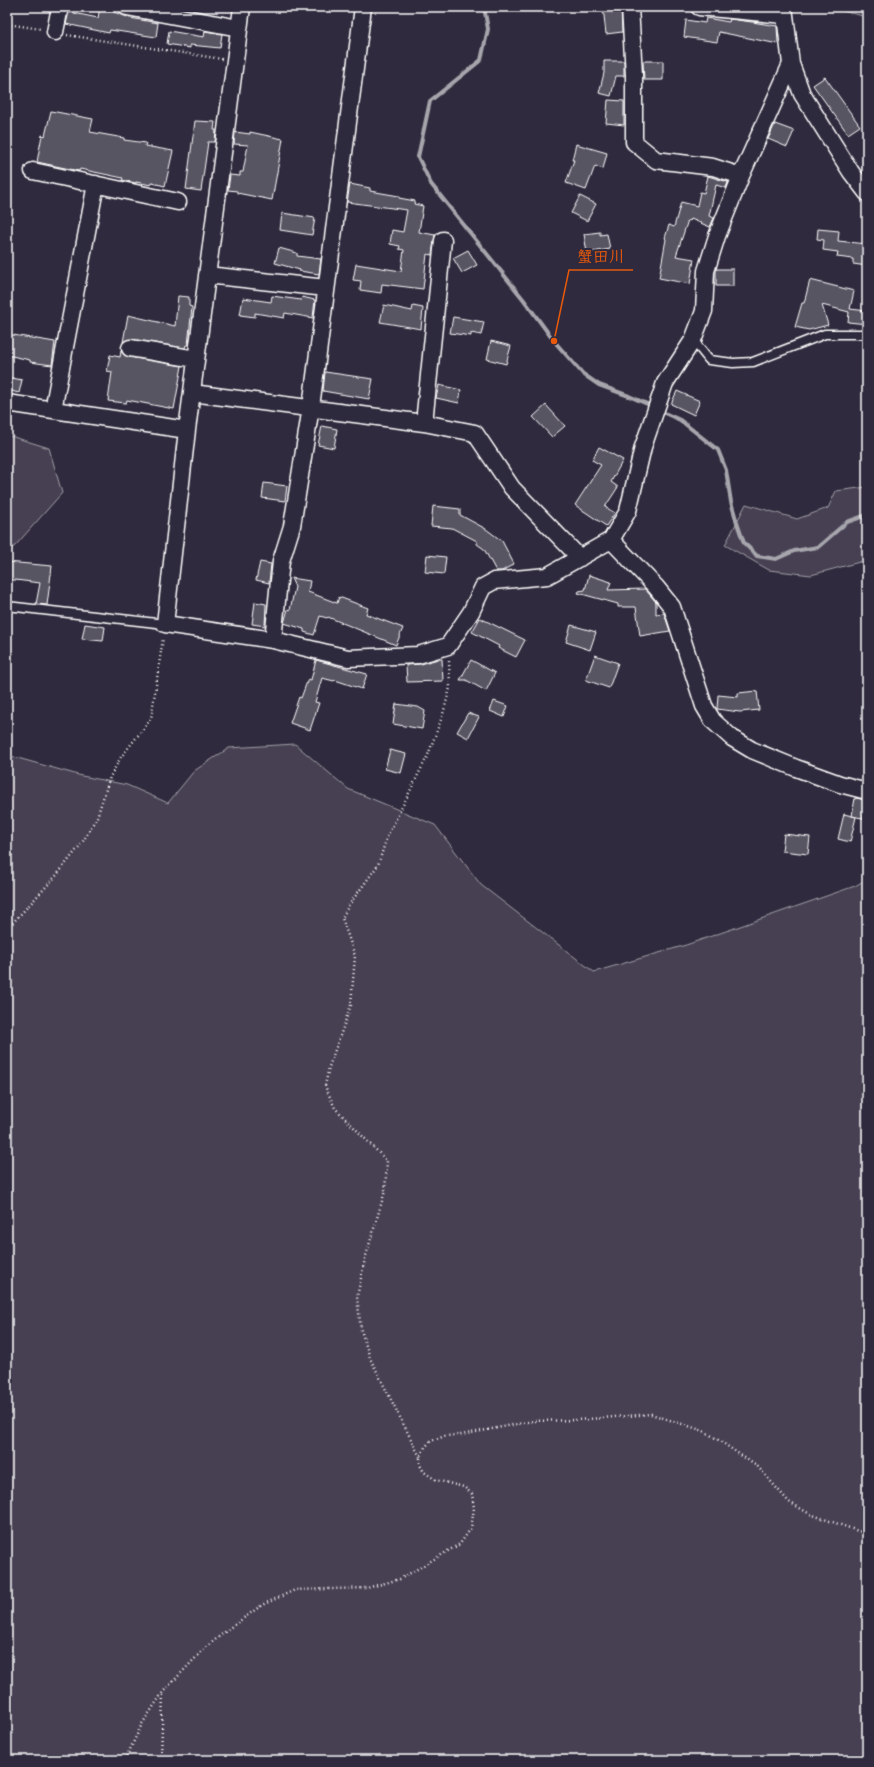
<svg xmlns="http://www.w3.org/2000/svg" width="874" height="1767" font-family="'Gochi Hand','Klee One',sans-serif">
<rect width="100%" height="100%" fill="#2f2a3d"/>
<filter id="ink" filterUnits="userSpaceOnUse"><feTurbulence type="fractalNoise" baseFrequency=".025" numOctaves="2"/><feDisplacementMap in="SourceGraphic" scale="8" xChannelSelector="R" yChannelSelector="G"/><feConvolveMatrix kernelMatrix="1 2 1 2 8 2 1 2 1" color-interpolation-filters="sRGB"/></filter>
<g filter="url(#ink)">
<path fill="#464152" stroke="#a2a0a8" d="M831,7H867V17L831,8Z
M7,435L49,448L62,493L15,546L7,551Z
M867,487V560L811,575L769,570L725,545L746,504L797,519L828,508L836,491Z
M295,744L348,789L435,825L481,885L594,972L686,945L855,886L867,879V1760H7V755L82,776L127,785L168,803L194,771L229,748Z"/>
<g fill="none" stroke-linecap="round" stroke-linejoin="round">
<path stroke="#a7a6ad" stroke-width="4" d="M484,7L488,29L481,60L430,101L418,157L431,184L524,300L554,341L583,374L599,385L629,396L654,407
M660,411L680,420L718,450L726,470L731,502L738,526L744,543L757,556L776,559L794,551L818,547L847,522L867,515"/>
</g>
<path fill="#595564" stroke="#fff" d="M100,7L130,18L158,23L156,37L110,30L109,33L66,24L69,12L98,18Z
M603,7H621L622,32L606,34Z
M706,18L729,22L730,19L752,22L777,26L778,44L719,32L717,42L684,37L686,20L705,23Z
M169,31L204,37L205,31L222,34L220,48L190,45V48L167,44Z
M604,61H624V76H616L611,96L599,93L604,73Z
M643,61H663V80H644Z
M825,77L860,126L848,134L813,85Z
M608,100L624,101V125L606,123Z
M51,111L93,119L90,132L124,138V140L146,143L145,146L173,151L165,186L152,183L151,185L136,182V183L122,180L123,178L80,169L79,171L37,162L42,135L45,136Z
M195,121L215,122L214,130H216L215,142H208L201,191L186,189Z
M775,124L794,131L787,147L768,139Z
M235,132L250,134V132L283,139L272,200L237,193V191L228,190L230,175L240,176V172H243L248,145L234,144Z
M576,144L607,153L603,169L595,166L586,190L566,183L574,160H572Z
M708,176L728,182L726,188L716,185L709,216L714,218L710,227L691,219L690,221L688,220L676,256L694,259L690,284L659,278L666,239L665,238L669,225L674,227L681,202L697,206L700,192L704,193Z
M350,184L370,188V191L399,196V198L415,201L414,204L423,206L419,232L435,235L432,255L427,254L423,289L382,284L381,293L360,290L361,281L353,280L356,264L401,271L404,250L399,249L400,246L390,244L392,230L403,232L407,210L347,202Z
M580,196L596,204L587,221L571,213Z
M282,213L315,218L312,235L280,230Z
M818,229L839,231L838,241L867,244V266L853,264V259L837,257L838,252L823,250L824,240L817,239Z
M600,232V235L607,234L610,249L587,253L584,234Z
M279,248L297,253V256L321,259L319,274L299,271L300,270L275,263Z
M468,250L477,265L462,273L453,258Z
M716,269H733V286H716Z
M810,280L854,291L850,309L867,311V324L848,322L849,312L822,305L828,325L809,330L795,327L802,303H804Z
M178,296L189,297V306L192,307L188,345H186L185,348L132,339L123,342L128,315L175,326Z
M272,296L301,300L302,297L315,300L313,318L285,313L284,318L255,313V317L240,315L243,298L271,302Z
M384,305L412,311L413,306L423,308L421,329L380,322Z
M453,317L484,322L481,335L471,333V336L450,333Z
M7,334L55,342L52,365L30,362V360L7,355Z
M491,341L511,346L506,364L487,359Z
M121,351L124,355L128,357L182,366L174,409L127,400L126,403L108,401L112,372L107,371L110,355L120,357Z
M325,372L373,379L369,399L323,391Z
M7,377L22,380L19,393L7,390Z
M439,385L461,390L459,403L436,398Z
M677,391L700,401L694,415L671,404Z
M546,405L565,426L552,437L533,417Z
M322,426L337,429L334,448L318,445Z
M599,447L623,460L611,482L618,487L605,507L615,513L606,526L575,505L601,465L592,460Z
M264,483L287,486L285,501L262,498Z
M433,506L460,509V515L486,529L502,541L514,564L502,571H496L484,549L477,544V541L452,528L431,526Z
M427,555L446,557L444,574L425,572Z
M7,562L52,566L47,605L36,604L40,583L7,579Z
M260,562L271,564L269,583L256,580Z
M589,575L611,582L608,590L645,589L656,602V614L664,613L670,631L640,636L636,607H618V604L578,593L579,591L585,590Z
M291,578L310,581L308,592L337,603L339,597L368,608L366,614L403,628L396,645L328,617L327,618L320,616L314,635L304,632V629L284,623L288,609L290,610L295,587Z
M255,602L266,604L265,626L252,624Z
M480,618L525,640L516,657L498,648L499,646L472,632Z
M85,624L105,627L103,641L82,639Z
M571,625L596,632L590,650L566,642Z
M595,655L618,663L609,688L586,680Z
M438,659H442L443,681L407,682L406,665L421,664Z
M316,660L367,674L362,689L335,680L334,681L322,678L315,702L319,703L310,730L290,723L299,697L301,698L308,679L311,680Z
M471,660L495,673L486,691L466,680H460Z
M757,691L759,710L740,712L717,709L718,695L738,697V693Z
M494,701L508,706L504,717L490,711Z
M396,704L418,707L425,711L422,729L393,724Z
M468,713L479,717L468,738L457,732Z
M390,750L406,754L401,773L385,769Z
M855,798L867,800V819L852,816Z
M844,814L856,817L850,842L838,839Z
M784,834L810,837L808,854L782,851Z"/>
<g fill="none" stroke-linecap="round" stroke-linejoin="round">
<defs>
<path id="lane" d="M693,340L709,360L733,363L753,362L825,334H867
M7,606L165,624"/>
<path id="street" d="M127,7L239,28
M242,7L187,430L165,624L273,640L348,658L418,655L448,646L471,612L483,587L494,581L547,576L611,540
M630,7L634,75V142L656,160L713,167L741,176
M699,7L784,15
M784,7L791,64L802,94L851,172L867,193
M55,32L60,7
M791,64L741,176L717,236L706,271L704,311L693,340L665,383L643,447L628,511L611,540L656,587L672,607L704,706L713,721L732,738L752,750L796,768L840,784L867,791
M33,171L178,202
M207,275L326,288
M130,348L196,359
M192,393L424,423L475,433L512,488L580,558
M7,403L187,430
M53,410L96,184
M424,423L443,240
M273,640L281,561L292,526L311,407L363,7"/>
</defs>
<use href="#lane" stroke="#fff" stroke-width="11"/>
<use href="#street" stroke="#fff" stroke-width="19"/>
<path stroke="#fff" stroke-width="2.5" stroke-dasharray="1 3" stroke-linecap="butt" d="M7,24L41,29
M67,35L222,59
M7,929L56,876L82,843L97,817L110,777L121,757L151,719L163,638
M420,1457L370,1358L361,1330L357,1297L365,1259L385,1191L387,1161L335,1108L325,1086L329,1067L351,1005L355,956L342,918L349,905L378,865L387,837L428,755L443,714L450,688L449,661
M125,1760L142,1724L163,1692L205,1648L231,1627L262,1605L295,1590L367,1588L400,1579L460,1544L471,1528L474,1508L472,1494L464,1487L436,1480L424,1472L420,1465V1457L425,1447L431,1441L445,1436L461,1435L533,1421L577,1420L651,1414L704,1431L720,1441L758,1467L789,1502L810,1514L858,1531L867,1533
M161,1760L163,1693"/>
<use href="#lane" stroke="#2f2a3d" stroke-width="8"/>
<use href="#street" stroke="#2f2a3d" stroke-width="16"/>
</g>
</g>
<path fill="none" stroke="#e8590c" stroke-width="1.5" d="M554 341L569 270H633"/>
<circle fill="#e8590c" stroke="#2f2a3d" stroke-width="1.5" cx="554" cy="341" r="4"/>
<g font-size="16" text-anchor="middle" font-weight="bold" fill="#e8590c" stroke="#2f2a3d" stroke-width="4" stroke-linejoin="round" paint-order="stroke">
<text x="601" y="262">蟹田川</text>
</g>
<rect width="874" height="1767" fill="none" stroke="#2f2a3d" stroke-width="24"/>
<rect x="12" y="12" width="850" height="1743" fill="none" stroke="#fff" stroke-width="1.5" filter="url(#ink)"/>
</svg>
